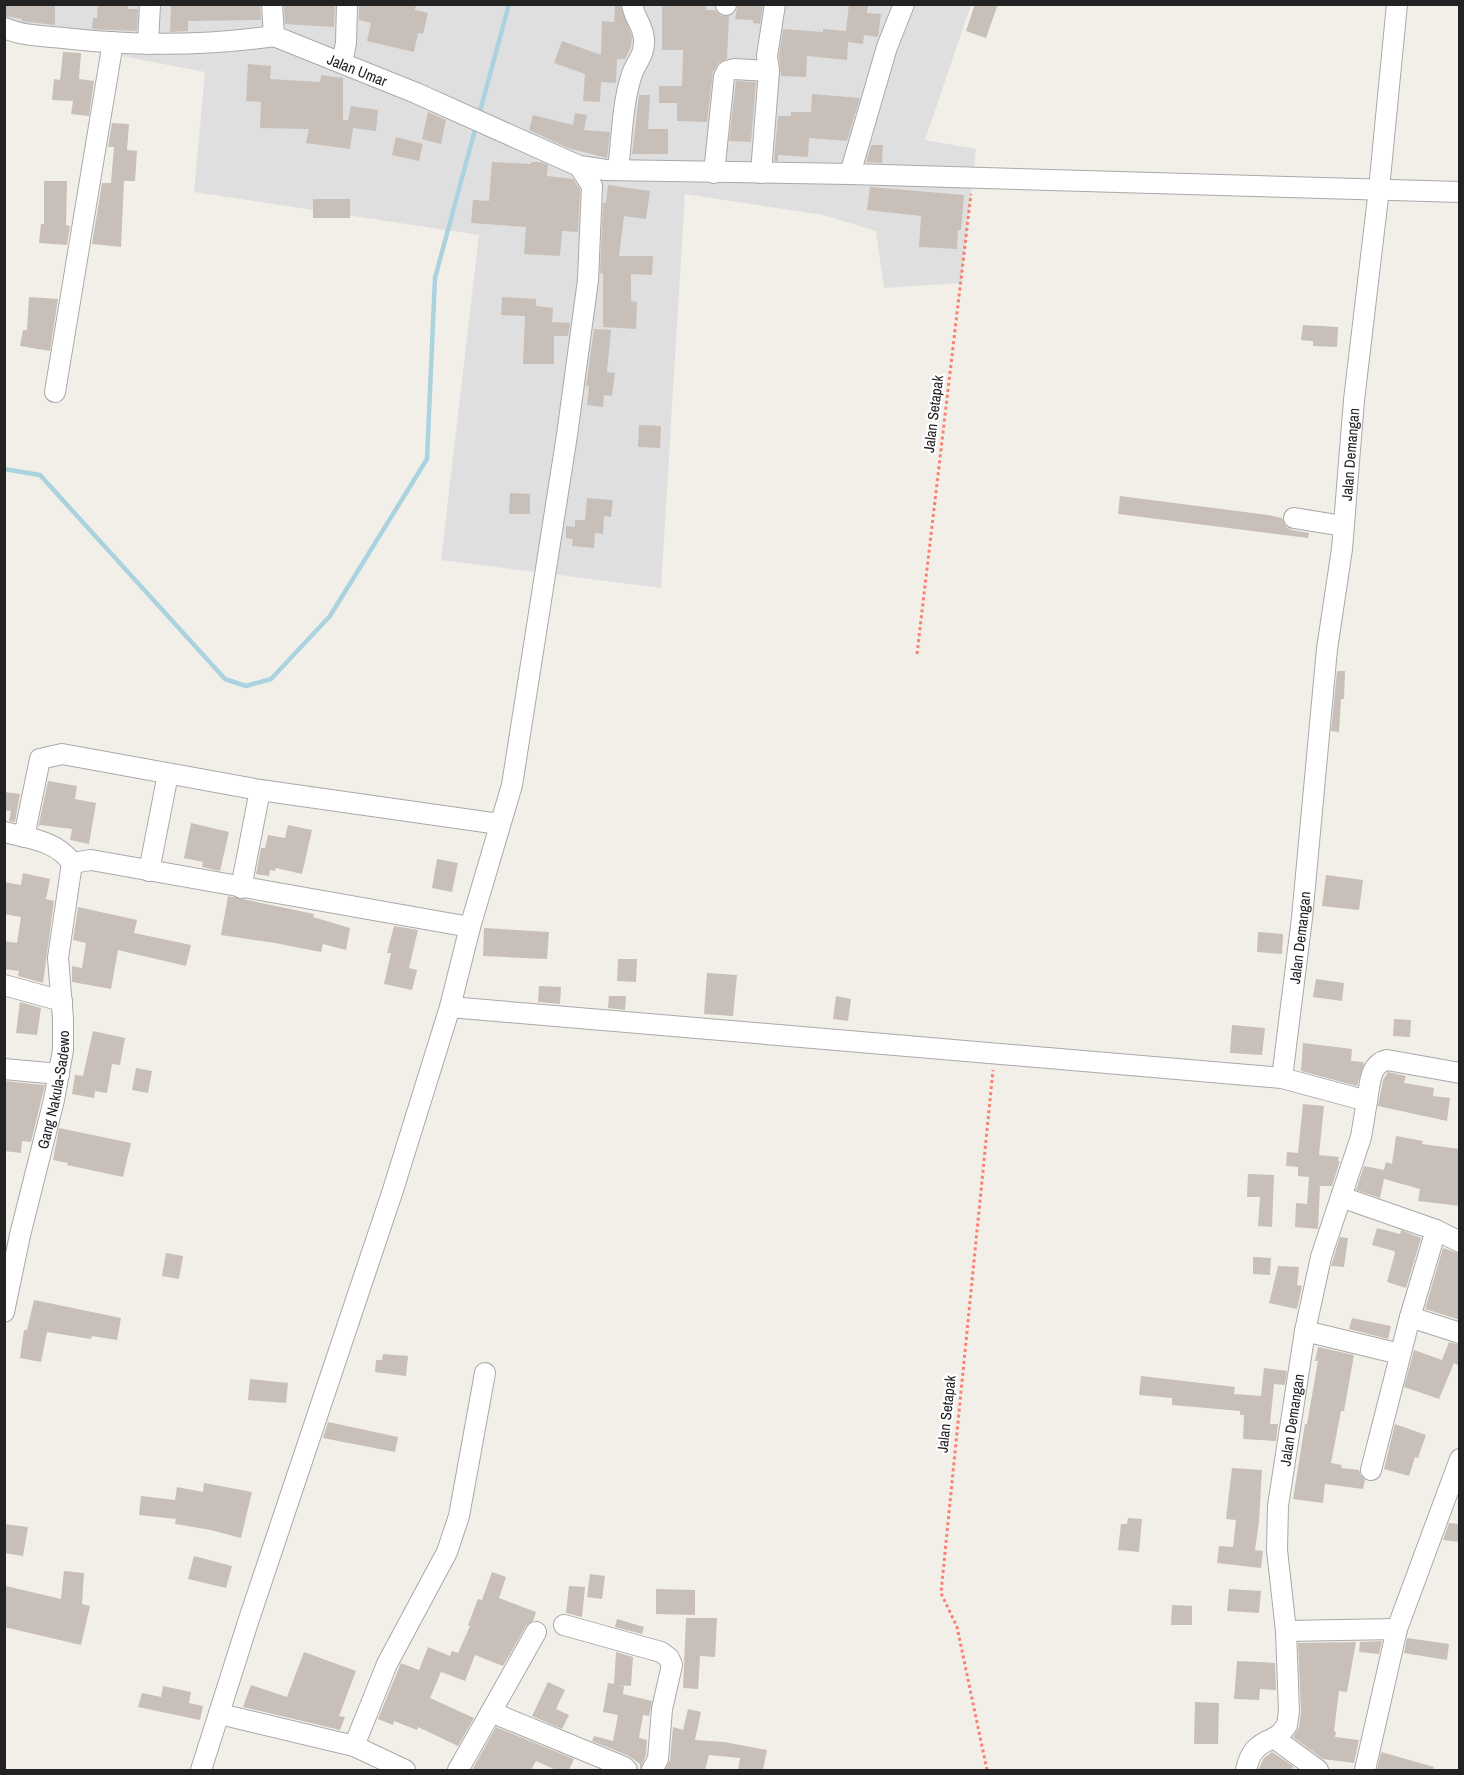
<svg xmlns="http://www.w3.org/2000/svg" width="1464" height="1775" font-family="'Archivo Narrow',sans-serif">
<rect width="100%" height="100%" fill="#f2efe9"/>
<path fill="#e0dfdf" d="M4,5H971L925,140L976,149L961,283L884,288L876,231L823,215L685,194L661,588L441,560L479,235L194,192L205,72L5,34Z"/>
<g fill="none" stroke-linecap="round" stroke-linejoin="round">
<path stroke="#aad3df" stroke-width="4.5" d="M479,115L509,4
M4,469L40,475L225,679L246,686L271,679L330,616L427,459L435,278L476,126"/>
</g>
<path fill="#c7bfb8" d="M4,4H55V25L28,22L22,21V19L4,16Z
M98,4H128V9H138L137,31L92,29L93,18H97Z
M171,4H260L261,20L188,21V31L170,32Z
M284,4H335L334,27L285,24Z
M359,4H416L415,10L428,13L423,34L418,33L414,52L367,41L371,23L359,20Z
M615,4H620L632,37L631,47L625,59H617L616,83L601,82L600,102L583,101L585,74L554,63L562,41L601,55L602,21L614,22Z
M662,4H706V10H715L721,16H729L727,59L719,62L713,72L707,122L677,121V103H659V86H682L683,50H662Z
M738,4H763L760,24L753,23V20L735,19Z
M849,4L868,5L867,13L881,14L878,37L864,35L863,44L848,42L847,60L807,56L806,77L781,76L779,56L783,29L823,32V29L846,31Z
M975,4H998L986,38L966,31Z
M63,52L81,53L79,79L94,81L89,116L71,114L73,101L52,100L54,79L60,80Z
M248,64L271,66L270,79L320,82L321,75L343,78V120H348L351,106L378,110L376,131L353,128L350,149L306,143L309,129L260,128L261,102L246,101Z
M736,81L756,82L751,142L729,141Z
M812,94L860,98L847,141L809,138L808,157L778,155V161H774L778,116H791V112H811Z
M639,95H650L648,129H668V154H632Z
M428,112L446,120L441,144L422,139Z
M575,113L587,115L584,130L610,132L607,158L568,148L529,130L533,115L573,125Z
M112,123L129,124L127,150L137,151L135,181H124L121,247L92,244L102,183H111L114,147H108Z
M396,137L423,144L419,161L392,155Z
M871,145H883L882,163L866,162Z
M492,162L531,164V162H541L548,165L547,176L573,179L580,189L578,232L562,231L560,256L524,254L526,227L471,223L473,200L489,201Z
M44,181H67L66,225L70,226L67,245L39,243L41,224H44Z
M608,185L650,191L646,219L624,216L619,256H653L652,275L631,274V301L637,302L636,329L603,327V274L600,273L603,203H606Z
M870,187L964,195L961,230H958L957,249L919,247L921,216L867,210Z
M313,199H350V218H313Z
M29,297L58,299L50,351L20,346L23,330H27Z
M502,297L536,299V306L553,308L552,322L570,323L568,336H554V364H523L525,316L501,315Z
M1303,325L1338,327L1337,347L1313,346V341L1301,340Z
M594,329L611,330L607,372L615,373L612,396L604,395L603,407L587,405L589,386H586Z
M639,425L661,426L660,448L638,447Z
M510,493L530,494V514H509Z
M1120,496L1268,515L1282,518L1286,527L1292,530L1309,533L1308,538L1118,514Z
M587,498L613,500L611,517L604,516L603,534L595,533L594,548L572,546L573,539L566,538V526L575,527V520H585Z
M1337,671H1345L1344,699H1341L1339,732L1331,731Z
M48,781L77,786L75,799L96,803L89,844L70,840L72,829L40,825L38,828Z
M4,792L20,794L15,822L9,821L11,811L4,810Z
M191,823L229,832L220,871L202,867L203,862L184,858Z
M288,825L312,830L302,874L276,868L275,871L270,870L269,876L256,874L261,848H265L268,835L285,838Z
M437,859L458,863L452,892L432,888Z
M23,873L50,879L46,899L54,901L43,983L18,976L19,971L4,969V941L17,943L21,917L4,914V882L21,885Z
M1326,875L1363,880L1359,910L1322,906Z
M228,896L314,914L313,917L350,928L346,950L323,944L321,952L275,943L221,935Z
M78,907L137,920L134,933L191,945L186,966L118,950L111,989L72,982V966L82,968L86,943L73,940Z
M394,926L418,930L409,968L417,970L412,990L384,984L391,953H387Z
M484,928L549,932L547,959L483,956Z
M1258,932L1283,934L1282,954L1257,952Z
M618,959H637L636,982L617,981Z
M707,973L737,975L733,1016L704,1014Z
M1316,979L1344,983L1342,1001L1313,997Z
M539,986L561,987L560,1004L538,1002Z
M609,996H626L625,1010L608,1008Z
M836,996L851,999L848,1021L833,1019Z
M20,1002L41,1008L37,1035L16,1033Z
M1394,1019L1411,1020L1410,1037L1393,1036Z
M1232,1025L1265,1028L1262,1055L1230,1053Z
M93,1031L125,1038L120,1065L112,1064L107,1093L95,1091L94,1098L72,1094L75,1075L83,1076Z
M1303,1043L1352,1049L1351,1061L1363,1062L1364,1064L1357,1086L1301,1071Z
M136,1068L152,1071L148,1093L132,1090Z
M1388,1072L1406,1076L1404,1083L1434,1088L1433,1096L1450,1098L1447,1121L1378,1106L1383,1080Z
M4,1081L45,1085L31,1142L22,1141L21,1153L4,1151Z
M1303,1104L1324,1106L1319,1155L1339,1157L1338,1161H1340L1332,1186H1320L1318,1229L1295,1227L1296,1203L1307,1204L1309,1177L1298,1176V1167L1286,1166L1287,1152L1298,1153Z
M59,1128L131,1143L123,1177L67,1165L68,1163L53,1160Z
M1396,1136L1423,1141L1422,1144L1460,1149V1206L1418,1201L1420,1189L1384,1179L1380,1198L1356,1190L1364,1166L1384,1170L1386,1162L1392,1164Z
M1248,1174L1274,1175L1272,1227L1258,1226L1260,1197H1247Z
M1377,1228L1400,1234L1401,1230L1421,1238L1406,1288L1387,1282L1395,1253L1394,1251L1372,1245Z
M1340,1237L1348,1238L1344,1267L1331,1266Z
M1443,1248L1460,1254V1320L1425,1309Z
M166,1253L183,1256L179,1279L162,1276Z
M1253,1257L1271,1258L1270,1275L1253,1274Z
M1278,1266L1299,1267L1297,1285L1302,1286L1297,1309L1269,1303Z
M34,1300L121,1318L117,1340L92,1336L91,1339L47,1332L41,1362L20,1358L24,1330H27Z
M1352,1318L1391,1326L1388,1339L1349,1329Z
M1449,1342L1460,1345V1366L1454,1363L1439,1399L1404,1387L1414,1350L1442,1360Z
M1318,1347L1354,1355L1344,1411H1341L1331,1463L1342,1465L1341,1468L1359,1470L1360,1474L1365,1480L1363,1489L1325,1484L1323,1503L1293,1499L1305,1424H1307L1318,1361H1315Z
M383,1354L408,1356L406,1376L375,1372L376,1360H382Z
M1264,1368L1287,1371L1285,1385L1274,1384L1270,1424H1278L1276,1441L1243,1439L1244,1415H1240V1411L1172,1405V1398L1139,1395L1141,1376L1235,1387L1234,1394L1261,1396Z
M250,1379L288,1383L286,1403L248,1400Z
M328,1422L398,1437L395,1452L323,1438Z
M1395,1424L1426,1435L1418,1458L1415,1457L1409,1476L1384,1469Z
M1232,1468L1262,1470L1259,1522L1255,1550L1263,1551L1261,1568L1217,1563L1219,1546L1233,1547L1236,1520L1226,1519Z
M204,1483L252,1492L241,1538L211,1530L175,1524L176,1519L139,1515L141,1496L175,1500L177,1487L203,1492Z
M1128,1518L1142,1519L1139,1552L1118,1550L1121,1524H1127Z
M1449,1523L1460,1524V1542L1443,1540Z
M4,1524L28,1527L23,1556L4,1553Z
M194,1556L232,1566L226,1588L188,1579Z
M64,1571L84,1573L82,1604L90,1606L81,1645L4,1627L6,1586L61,1599Z
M492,1572L506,1577L499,1598L536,1612L533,1621L526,1626L503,1666L475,1655L465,1681L441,1672L430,1698L474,1718L458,1746L418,1727L417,1730L394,1721L393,1725L378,1719L401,1663L419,1670L428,1647L450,1656L452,1651L458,1653L470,1626L468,1625L478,1599L482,1600Z
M590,1574L605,1576L602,1599L587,1597Z
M569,1586L585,1587L582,1617L566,1613Z
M656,1589L695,1590V1615L656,1614Z
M1229,1589L1261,1591L1259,1613L1227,1611Z
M1172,1605L1192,1606V1625H1171Z
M686,1618H717L715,1657L700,1656L698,1689L683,1688Z
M617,1619L644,1627L642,1634L615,1627Z
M1407,1638L1449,1644L1447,1660L1404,1653Z
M1382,1641L1379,1654L1359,1652L1360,1642Z
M1356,1642L1347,1692L1339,1691L1334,1731L1336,1732L1335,1737L1359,1740L1354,1763L1323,1759L1293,1737L1299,1727L1301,1712L1298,1643Z
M304,1652L356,1671L339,1716L345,1717L340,1730L243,1707L251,1685L287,1697Z
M616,1652L633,1657L631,1686L616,1685L624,1686L623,1694L652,1701L649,1716L643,1715L639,1738L647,1740L646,1755L640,1770V1764L629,1756L592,1741L594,1736L613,1741L618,1715L603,1712L608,1683L614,1684Z
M1237,1661L1275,1663L1276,1690L1260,1689L1259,1700L1234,1699Z
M548,1682L565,1690L556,1709L569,1715L562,1729L532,1716Z
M163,1686L191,1692L189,1703L203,1706L200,1720L138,1707L142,1693L161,1697Z
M1195,1702L1219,1703L1218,1744H1194Z
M688,1709L701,1712L695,1740L724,1742L767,1750L763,1770H738L740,1758L709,1755L705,1770H665L670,1760L673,1727L683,1730Z
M496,1727L574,1759L569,1770H556L536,1761L531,1770H472Z
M1272,1752L1293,1766L1292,1770H1258L1264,1758Z
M1381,1752L1434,1767L1433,1770H1377Z"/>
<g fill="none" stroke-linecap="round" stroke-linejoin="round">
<defs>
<g id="minor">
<path id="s1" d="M272,4L274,36L416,93L579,166L606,170L850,174L1460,192"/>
<path d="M726,5V4"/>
<path d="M4,28C23,36 43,36 63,38C133,46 204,46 274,36"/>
<path d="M148,44L150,4"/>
<path d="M342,62L346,43L347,4"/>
<path d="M618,169C622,139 622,106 631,77C635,62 645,57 644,39C643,25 634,18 632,4"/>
<path d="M714,173L724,77L727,71L734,69L769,71"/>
<path d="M761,173L769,71L767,56L775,4"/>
<path d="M850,174L887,47L904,4"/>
<path d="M55,392L113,42"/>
<path d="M1294,518L1343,526"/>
<path d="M4,832C29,838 57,841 72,863L91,860L470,927"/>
<path d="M24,837L40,759L62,754L260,790"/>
<path d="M149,871L168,774"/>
<path d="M241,888L260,790L499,824"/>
<path d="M4,985L62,1001"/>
<path d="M450,1007L1282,1078"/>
<path d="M4,1069L59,1074"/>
<path d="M1367,1101C1370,1086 1369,1064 1387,1060L1460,1073"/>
<path d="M1341,1197L1436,1230L1460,1242"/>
<path id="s2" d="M4,1312L20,1235L54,1100L63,1050V1019L58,958L72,863"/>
<path d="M1410,1317L1460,1333"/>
<path d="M1305,1331L1400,1354"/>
<path d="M1371,1470L1410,1317L1436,1230"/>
<path d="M564,1625L661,1652L669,1658L672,1665L662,1709L658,1759L652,1770"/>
<path d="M1286,1631L1397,1629"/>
<path d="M491,1712L536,1632"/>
<path d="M220,1714L354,1746L405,1770"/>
<path d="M354,1746L387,1664L447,1552L459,1516L485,1373"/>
<path d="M201,1770L249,1619L393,1190L450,1007L470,927L512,785L567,435L588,280L592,186L579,166"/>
<path d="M458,1770L491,1712L624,1767L627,1770"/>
<path d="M1246,1770C1250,1752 1256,1745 1274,1738"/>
<path id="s3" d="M1318,1770L1274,1738L1280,1734L1287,1725L1289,1711L1286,1631L1277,1550L1278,1506L1305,1331L1321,1257L1361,1137L1367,1101L1282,1078L1302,918L1327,649L1342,549L1354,400L1379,189L1397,4"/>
<path d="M1365,1770L1397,1629L1460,1459"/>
</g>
</defs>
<use href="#minor" stroke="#a9a9a9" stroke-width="22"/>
<path stroke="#fa8072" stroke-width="3" stroke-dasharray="3 3" stroke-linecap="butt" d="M917,654L971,194
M987,1770L957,1627L941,1593L993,1070"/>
<use href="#minor" stroke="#fff" stroke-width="20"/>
</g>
<g text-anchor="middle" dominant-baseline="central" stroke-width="4.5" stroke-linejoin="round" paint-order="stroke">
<g font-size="15" fill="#222" stroke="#fff">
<text stroke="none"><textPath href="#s1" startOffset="122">Jalan Umar</textPath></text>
<text transform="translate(933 414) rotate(-83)">Jalan Setapak</text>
<text stroke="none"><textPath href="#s3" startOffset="1424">Jalan Demangan</textPath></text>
<text stroke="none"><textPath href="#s3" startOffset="938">Jalan Demangan</textPath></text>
<text stroke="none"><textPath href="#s2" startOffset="228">Gang Nakula-Sadewo</textPath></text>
<text transform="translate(946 1414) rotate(-84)">Jalan Setapak</text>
<text stroke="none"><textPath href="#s3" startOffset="380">Jalan Demangan</textPath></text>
</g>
</g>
<rect width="1464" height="1775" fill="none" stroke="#222222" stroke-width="12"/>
</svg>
